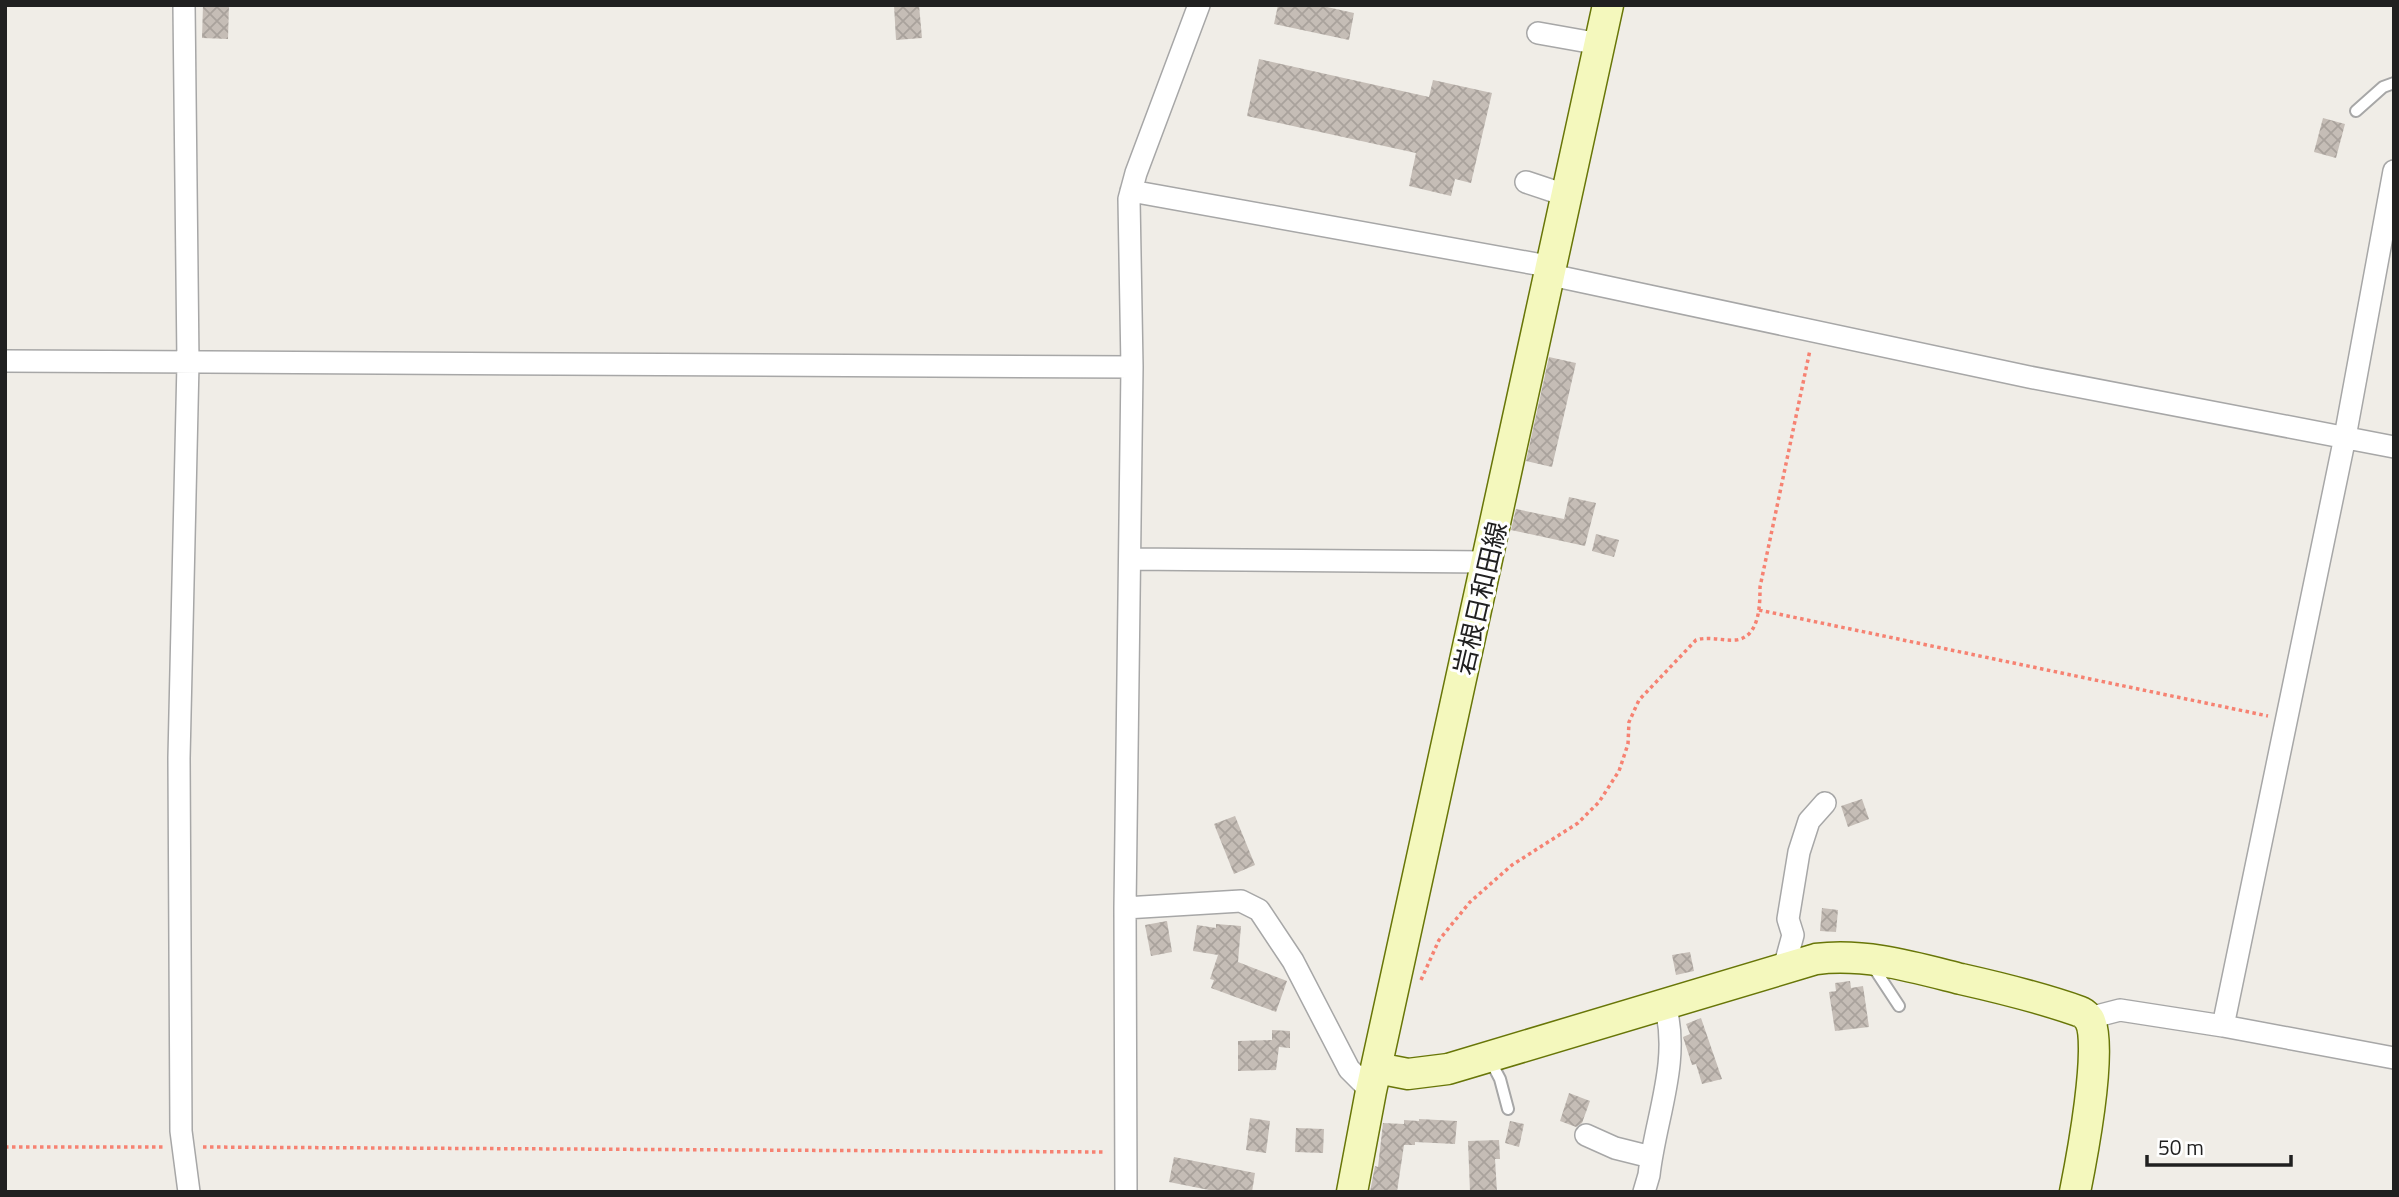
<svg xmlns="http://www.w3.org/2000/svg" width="2399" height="1197" font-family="'Titillium Web','Noto Sans JP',sans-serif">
<defs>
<pattern id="building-cross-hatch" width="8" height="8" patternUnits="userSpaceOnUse" patternTransform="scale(1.75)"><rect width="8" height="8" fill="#c5bdb6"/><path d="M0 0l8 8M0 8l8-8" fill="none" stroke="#a9a29c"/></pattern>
</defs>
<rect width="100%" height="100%" fill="#f0ede7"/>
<path fill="url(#building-cross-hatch)" d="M203,5H229L228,39L202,38Z
M894,5H919L922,38L896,40Z
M1278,5H1318L1354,13L1349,40L1274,24Z
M1259,59L1429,97L1433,80L1492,93L1471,183L1455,179L1451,196L1409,186L1416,153L1247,116Z
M2323,118L2345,124L2336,158L2314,152Z
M1549,357L1576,363L1552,467L1526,461Z
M1569,497L1596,503L1585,546L1511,530L1516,509L1564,519Z
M1596,534L1619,540L1614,557L1592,551Z
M1862,799L1869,819L1848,827L1841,806Z
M1235,816L1255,865L1234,874L1214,824Z
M1822,908L1838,910L1836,932L1820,931Z
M1167,921L1172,952L1151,956L1145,925Z
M1216,924L1241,926L1238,962L1287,981L1276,1012L1211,988L1214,980L1210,979L1218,955L1193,951L1197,925L1216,928Z
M1690,952L1694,971L1676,975L1672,955Z
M1850,981L1851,988L1863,986L1869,1027L1835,1031L1829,992L1836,991L1835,983Z
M1701,1018L1722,1079L1702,1084L1696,1064L1692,1065L1683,1037L1690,1034L1686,1024Z
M1272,1030L1290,1031V1048L1279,1047L1276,1070L1238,1071V1041L1272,1040Z
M1569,1093L1590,1101L1582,1123L1576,1127L1560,1121Z
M1250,1118L1270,1121L1266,1153L1246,1150Z
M1419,1119L1457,1121L1455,1144L1415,1142V1145H1404L1397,1192H1370L1375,1166L1378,1167L1383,1123L1404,1124V1120L1419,1121Z
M1510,1121L1524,1124L1519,1147L1505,1143Z
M1296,1128L1324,1129L1323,1153L1295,1152Z
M1499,1140L1500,1159H1495L1497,1192H1470L1468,1141Z
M1174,1157L1255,1173L1252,1192H1219L1169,1182Z"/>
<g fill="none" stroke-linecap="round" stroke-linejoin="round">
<defs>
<path id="lane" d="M2356,111L2383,87L2394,83
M1872,965L1899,1006
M1490,1060L1500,1079L1508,1109"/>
<path id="street" d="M184,5L188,363L179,758L181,1131L189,1192
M1538,33L1600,44
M1526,182L1568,196
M1131,191L1553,267
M1551,275L2029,377L2394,447
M5,361L1132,367
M1130,559L1488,562
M1125,908L1241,901L1259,910L1293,961L1349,1069L1371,1091
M1784,968L1793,935L1788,919L1799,852L1809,821L1825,803
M2089,1018L2120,1010L2223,1026L2394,1058
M2223,1026L2345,437L2394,171
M1586,1135L1615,1148L1651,1157
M1126,1192L1125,908L1132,367L1129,199L1136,173L1199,5
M1644,1192L1649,1175C1655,1119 1681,1061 1665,1005"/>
<path id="secondary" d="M1377,1068L1408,1074L1448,1069L1816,959C1866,953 1913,967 1961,979C2001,988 2042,998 2081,1012C2082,1012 2089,1018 2089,1019C2104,1042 2081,1162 2075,1192
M1352,1192L1371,1091L1608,5"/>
</defs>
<use href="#lane" stroke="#a7a7a7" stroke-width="14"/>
<use href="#street" stroke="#a7a7a7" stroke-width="24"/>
<use href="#secondary" stroke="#687608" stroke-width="33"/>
<path stroke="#f68272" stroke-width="3.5" stroke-dasharray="3.5 3.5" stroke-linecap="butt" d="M1759,610L2268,716
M1421,980L1439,940L1470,902L1512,865L1578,823L1599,802L1619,771L1628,744L1629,722L1639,700L1696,640C1710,636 1722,641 1736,640C1760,637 1760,604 1760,587L1810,350
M5,1147H164
M203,1147L1106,1152"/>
<use href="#lane" stroke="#fff" stroke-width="10"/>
<use href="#street" stroke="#fff" stroke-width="21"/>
<use href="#secondary" stroke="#f4f8bd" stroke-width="30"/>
</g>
<g text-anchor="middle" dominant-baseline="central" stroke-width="6" stroke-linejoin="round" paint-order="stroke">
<g font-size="26" fill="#202020" stroke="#fff">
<text transform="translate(1480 598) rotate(-77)">岩根日和田線</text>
</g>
</g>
<rect width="2399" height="1197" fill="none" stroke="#202020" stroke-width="14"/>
<path d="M2147 1155v10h144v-10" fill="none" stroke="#202020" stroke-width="3.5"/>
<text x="2158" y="1155" font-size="21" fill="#202020" stroke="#ffffff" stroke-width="5" paint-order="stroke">50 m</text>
</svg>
